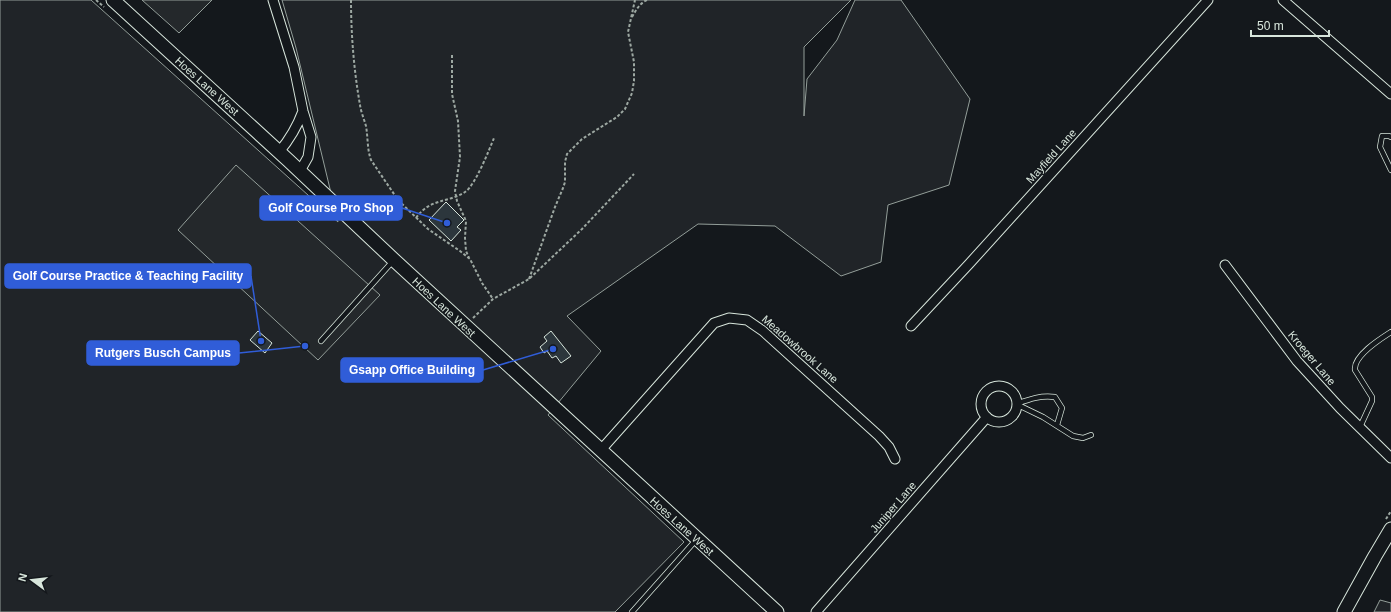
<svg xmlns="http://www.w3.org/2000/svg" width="1391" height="612" font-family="Helvetica,sans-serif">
<rect width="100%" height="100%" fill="#14181c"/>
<path fill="#202428" stroke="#939e99" d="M0,0H91L338,222L296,48L282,0H851L804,47V116L807,79L837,40L855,0H901L970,99L949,185L888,205L881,262L841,276L775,226L698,224L567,316L601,351L548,415L684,542L615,612H0Z
M1380,600L1391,603V612H1374Z"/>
<path fill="#24282b" stroke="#939e99" d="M142,0H212L179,33Z
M236,165L380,295L318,360L178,230Z"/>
<path fill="#2c363c" stroke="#d8e6dc" d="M446,202L464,220L457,227L461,230L451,241L429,220Z
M258,331L272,343L265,353L250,340Z
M551,331L571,356L561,363L556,356L552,358L547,351L544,353L540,347L547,341L544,337Z"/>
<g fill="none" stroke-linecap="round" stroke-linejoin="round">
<defs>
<path id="lane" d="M1391,137L1389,136H1382L1380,147L1391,170
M321,341L393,261
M1016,404L1043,417L1073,436L1083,438L1091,435
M1016,404C1030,399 1041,395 1055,397L1062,408L1057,425
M1360,427L1372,401V397L1355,370C1353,356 1380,339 1391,332
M632,612L696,540"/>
<path id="street" d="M273,0L294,67L303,111L311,137L308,157L300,171
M1283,0L1391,94
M279,152C290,139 297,127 303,111
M1225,265L1297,361L1340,408L1391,458
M911,326L969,264L1208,0
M981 404a18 18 0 1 1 36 0a18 18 0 1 1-36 0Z
M600,451L714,323L729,318L747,320L763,331L879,436L889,447L895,459
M816,612L987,417"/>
<path id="secondary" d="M113,0L289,161L394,260L777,612
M1344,612L1375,556L1391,529"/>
</defs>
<use href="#lane" stroke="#d8e6dc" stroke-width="6"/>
<use href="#street" stroke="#d8e6dc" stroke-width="11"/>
<use href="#secondary" stroke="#d8e6dc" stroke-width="15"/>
<path stroke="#9da8a2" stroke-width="2" stroke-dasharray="3 2" stroke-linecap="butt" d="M96,0L104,7
M351,0C351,35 354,71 360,105C361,112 364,119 366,126C368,137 367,149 371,160L398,200L428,229L460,251L470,259L482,283L493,299
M632,17C636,10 640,3 647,0
M452,55V94L458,121L460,157L455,191L457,201L466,221L465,238L466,251L469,258
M416,218C430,198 448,203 465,192C475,186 489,150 494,138
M529,279L555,207L563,188L565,182V162L567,154L582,139L617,117L625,109L632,93L634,81V62L628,32L635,0
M473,318L493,299L529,279L582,229L634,174
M1386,519L1391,511"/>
<use href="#lane" stroke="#14181c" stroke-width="4.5"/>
<use href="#street" stroke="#14181c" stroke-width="9"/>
<use href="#secondary" stroke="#14181c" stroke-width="13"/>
</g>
<g text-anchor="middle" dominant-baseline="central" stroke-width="3" stroke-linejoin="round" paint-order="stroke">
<g font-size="11" fill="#d8e6dc" stroke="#14181c">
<text transform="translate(207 86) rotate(42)">Hoes Lane West</text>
<text transform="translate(1051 156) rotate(-48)">Mayfield Lane</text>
<text transform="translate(444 307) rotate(43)">Hoes Lane West</text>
<text transform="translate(800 349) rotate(41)">Meadowbrook Lane</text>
<text transform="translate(1312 358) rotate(50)">Kroeger Lane</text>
<text transform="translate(893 507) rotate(-49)">Juniper Lane</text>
<text transform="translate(682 526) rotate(42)">Hoes Lane West</text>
</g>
</g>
<path fill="none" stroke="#305dd8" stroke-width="1.5" d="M447 223L402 208M261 341L251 276M305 346L239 353M553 349L483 370"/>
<g fill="#305dd8" stroke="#14181c" stroke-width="1.5">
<circle cx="447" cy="223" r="4"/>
<circle cx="261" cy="341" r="4"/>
<circle cx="305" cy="346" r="4"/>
<circle cx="553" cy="349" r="4"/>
</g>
<g fill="#305dd8" stroke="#305dd8" stroke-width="1.5">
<rect x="260" y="196" width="142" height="24" rx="4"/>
<rect x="5" y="264" width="246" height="24" rx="4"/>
<rect x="87" y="341" width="152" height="24" rx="4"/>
<rect x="341" y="358" width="142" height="24" rx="4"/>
</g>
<g font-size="12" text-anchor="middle" font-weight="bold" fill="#fff">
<text x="331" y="212">Golf Course Pro Shop</text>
<text x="128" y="280">Golf Course Practice &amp; Teaching Facility</text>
<text x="163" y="357">Rutgers Busch Campus</text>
<text x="412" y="374">Gsapp Office Building</text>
</g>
<g transform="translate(32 580) rotate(285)" stroke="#14181c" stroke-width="3" paint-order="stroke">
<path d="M0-3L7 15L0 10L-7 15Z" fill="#d8e6dc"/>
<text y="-6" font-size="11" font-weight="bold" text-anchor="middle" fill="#d8e6dc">N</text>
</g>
<path d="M1251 30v6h78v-6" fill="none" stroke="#d8e6dc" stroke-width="2"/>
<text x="1257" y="30" font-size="12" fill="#d8e6dc" stroke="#14181c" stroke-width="3" paint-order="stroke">50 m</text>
</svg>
